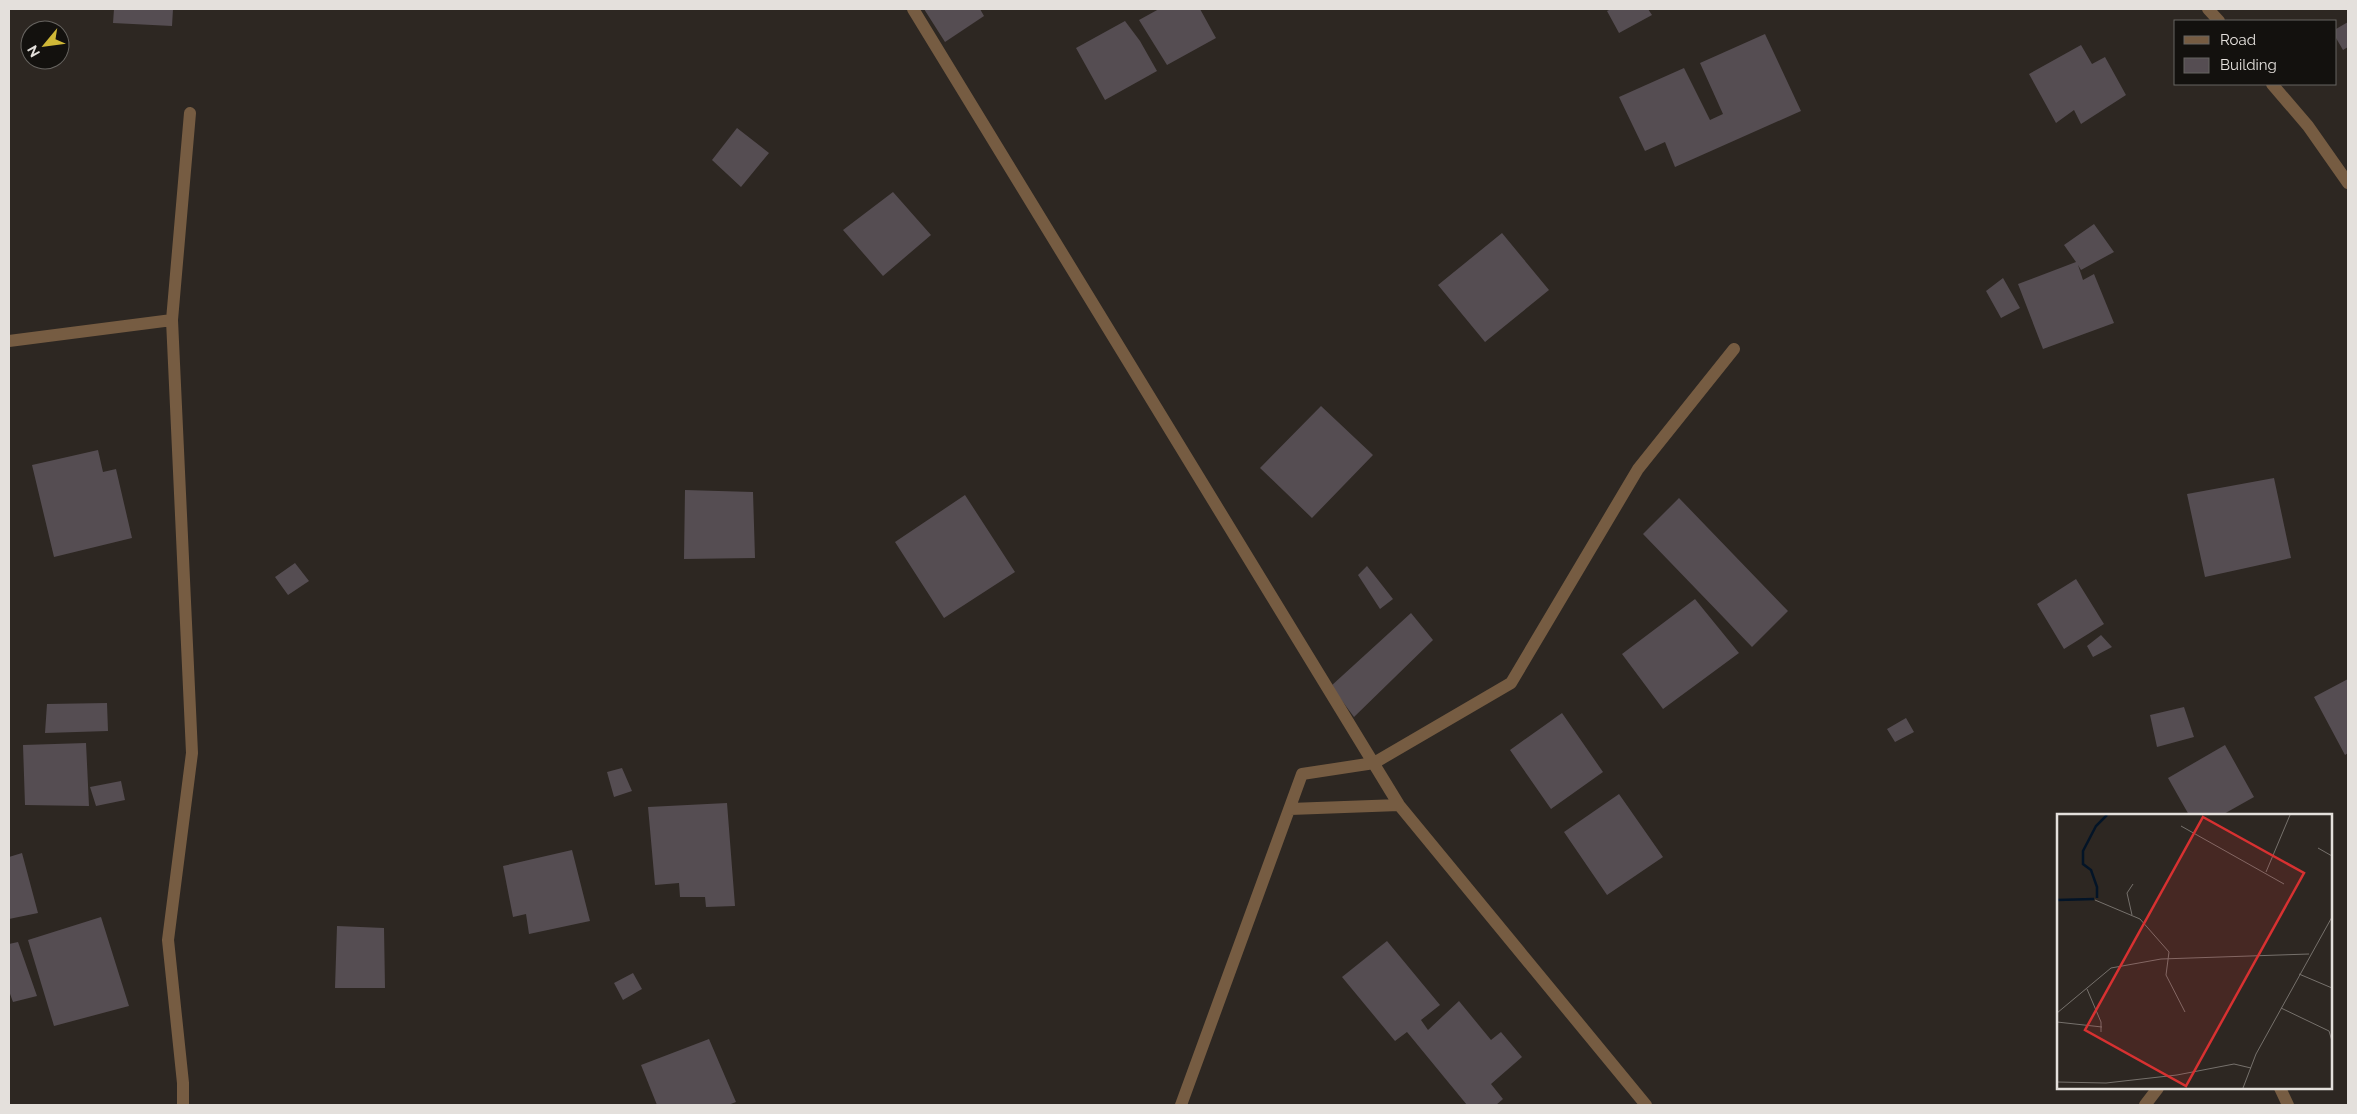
<svg xmlns="http://www.w3.org/2000/svg" width="2357" height="1114" font-family="Raleway,sans-serif">
<rect width="100%" height="100%" fill="#2d2722"/>
<path fill="#554d52" d="M114,9H173L172,26L113,23Z
M924,9H980L984,16L945,42Z
M1159,9H1200L1216,38L1167,65L1139,20Z
M1611,9H1648L1652,15L1619,33L1607,11Z
M1125,21L1140,41L1157,71L1105,100L1076,48Z
M2348,22V47L2343,50L2336,38V29Z
M1765,34L1801,111L1675,167L1665,142L1645,151L1619,97L1684,68L1710,120L1723,114L1700,63Z
M2081,45L2092,64L2105,57L2126,95L2081,124L2074,110L2056,123L2029,74Z
M737,128L769,153L741,187L712,160Z
M893,192L931,235L883,276L843,230Z
M2094,224L2114,252L2081,270L2078,265L2083,280L2094,274L2114,323L2043,349L2018,284L2076,262L2064,245Z
M1502,233L1549,290L1485,342L1438,285Z
M2003,278L2020,308L2001,318L1986,291Z
M1321,406L1373,455L1312,518L1260,468Z
M98,450L103,472L116,469L132,538L54,557L32,465Z
M2274,478L2291,558L2205,577L2187,494Z
M685,490L753,492L755,558L684,559Z
M965,495L1015,572L944,618L895,542Z
M1679,498L1788,611L1752,647L1643,534Z
M295,563L309,581L288,595L275,577Z
M1367,566L1393,599L1380,609L1358,575Z
M2076,579L2104,624L2064,649L2037,604Z
M1695,599L1739,653L1663,709L1622,654Z
M1411,613L1433,640L1354,717L1331,686Z
M2101,635L2112,647L2093,657L2087,646Z
M2348,679V753L2345,755L2314,697Z
M107,703L108,731L45,733L47,704Z
M2184,707L2194,737L2157,747L2150,715Z
M1562,713L1603,772L1551,809L1510,750Z
M1906,718L1914,732L1895,742L1887,729Z
M86,743L89,806L25,805L23,745Z
M2225,745L2254,797L2222,815H2189L2168,778Z
M622,768L632,791L614,797L607,772Z
M121,781L125,800L96,806L90,787Z
M1619,794L1663,857L1607,895L1564,832Z
M727,803L735,906L706,907L705,897H680L679,883L655,885L648,807Z
M572,850L590,921L529,934L526,914L513,917L503,866Z
M22,853L38,913L9,919V857Z
M101,917L129,1006L54,1026L28,940Z
M337,926L384,928L385,988H335Z
M1387,941L1440,1005L1421,1020L1428,1030L1459,1001L1491,1040L1501,1032L1522,1057L1491,1084L1503,1099L1496,1105H1467L1407,1032L1395,1041L1342,977Z
M18,942L37,996L13,1002L9,991V944Z
M633,973L642,989L623,1000L614,983Z
M709,1039L736,1102L728,1105H657L641,1065Z"/>
<g fill="none" stroke-linecap="round" stroke-linejoin="round">
<path stroke="#765c42" stroke-width="12" d="M913,9L1399,805L1646,1105
M2208,9L2219,21
M2272,84L2308,126L2348,183
M9,341L172,320
M1290,809L1399,805
M2280,1088L2288,1105
M183,1105V1083L168,940L192,753L172,320L190,113
M1181,1105L1302,774L1374,763L1511,683L1638,469L1734,349
M2145,1105L2158,1088"/>
</g>
<g transform="translate(2057 814)">
<rect width="275" height="275" fill="#2d2722"/>
<path fill="none" stroke="#031427" stroke-width="2.5" d="M40,84V73L34,56L26,50V37L39,12L50,1M0,86L37,85"/>
<path fill="none" stroke="#76716c" stroke-width="1" d="M124,12L227,70M261,34L275,42M209,58L233,1M38,86L83,105L112,138L109,161L128,198M75,101L70,79L76,70M242,160L275,174M30,175L44,208V218M224,194L272,217L275,227M0,199L54,154L104,145L252,140M0,208L45,213M0,268L49,269L120,261L177,250L194,254M186,274L199,240L275,103"/>
<path fill="#d73131" fill-opacity="0.15" stroke="#d73131" stroke-width="2.5" d="M146,3L247,59L129,272L28,216Z"/>
<rect width="275" height="275" fill="none" stroke="#e4e0dc" stroke-width="2.5"/>
</g>
<rect width="2357" height="1114" fill="none" stroke="#e4e0dc" stroke-width="20"/>
<rect x="2174" y="20" width="162" height="65" fill="#13110e" stroke="#676460"/>
<rect x="2184" y="36" width="25" height="8" fill="#765c42" stroke="#676460"/>
<text x="2220" y="45" font-size="15" fill="#e4e0dc">Road</text>
<rect x="2184" y="58" width="25" height="15" fill="#554d52" stroke="#676460"/>
<text x="2220" y="70" font-size="15" fill="#e4e0dc">Building</text>
<g transform="translate(45 45) rotate(241)"><circle r="24" fill="#13110e" stroke="#676460"/>
<path d="M0-4L9 19L0 12L-9 19Z" fill="#d0b837"/>
<text y="-8" font-size="14" font-weight="bold" text-anchor="middle" fill="#e4e0dc">N</text>
</g>
</svg>
